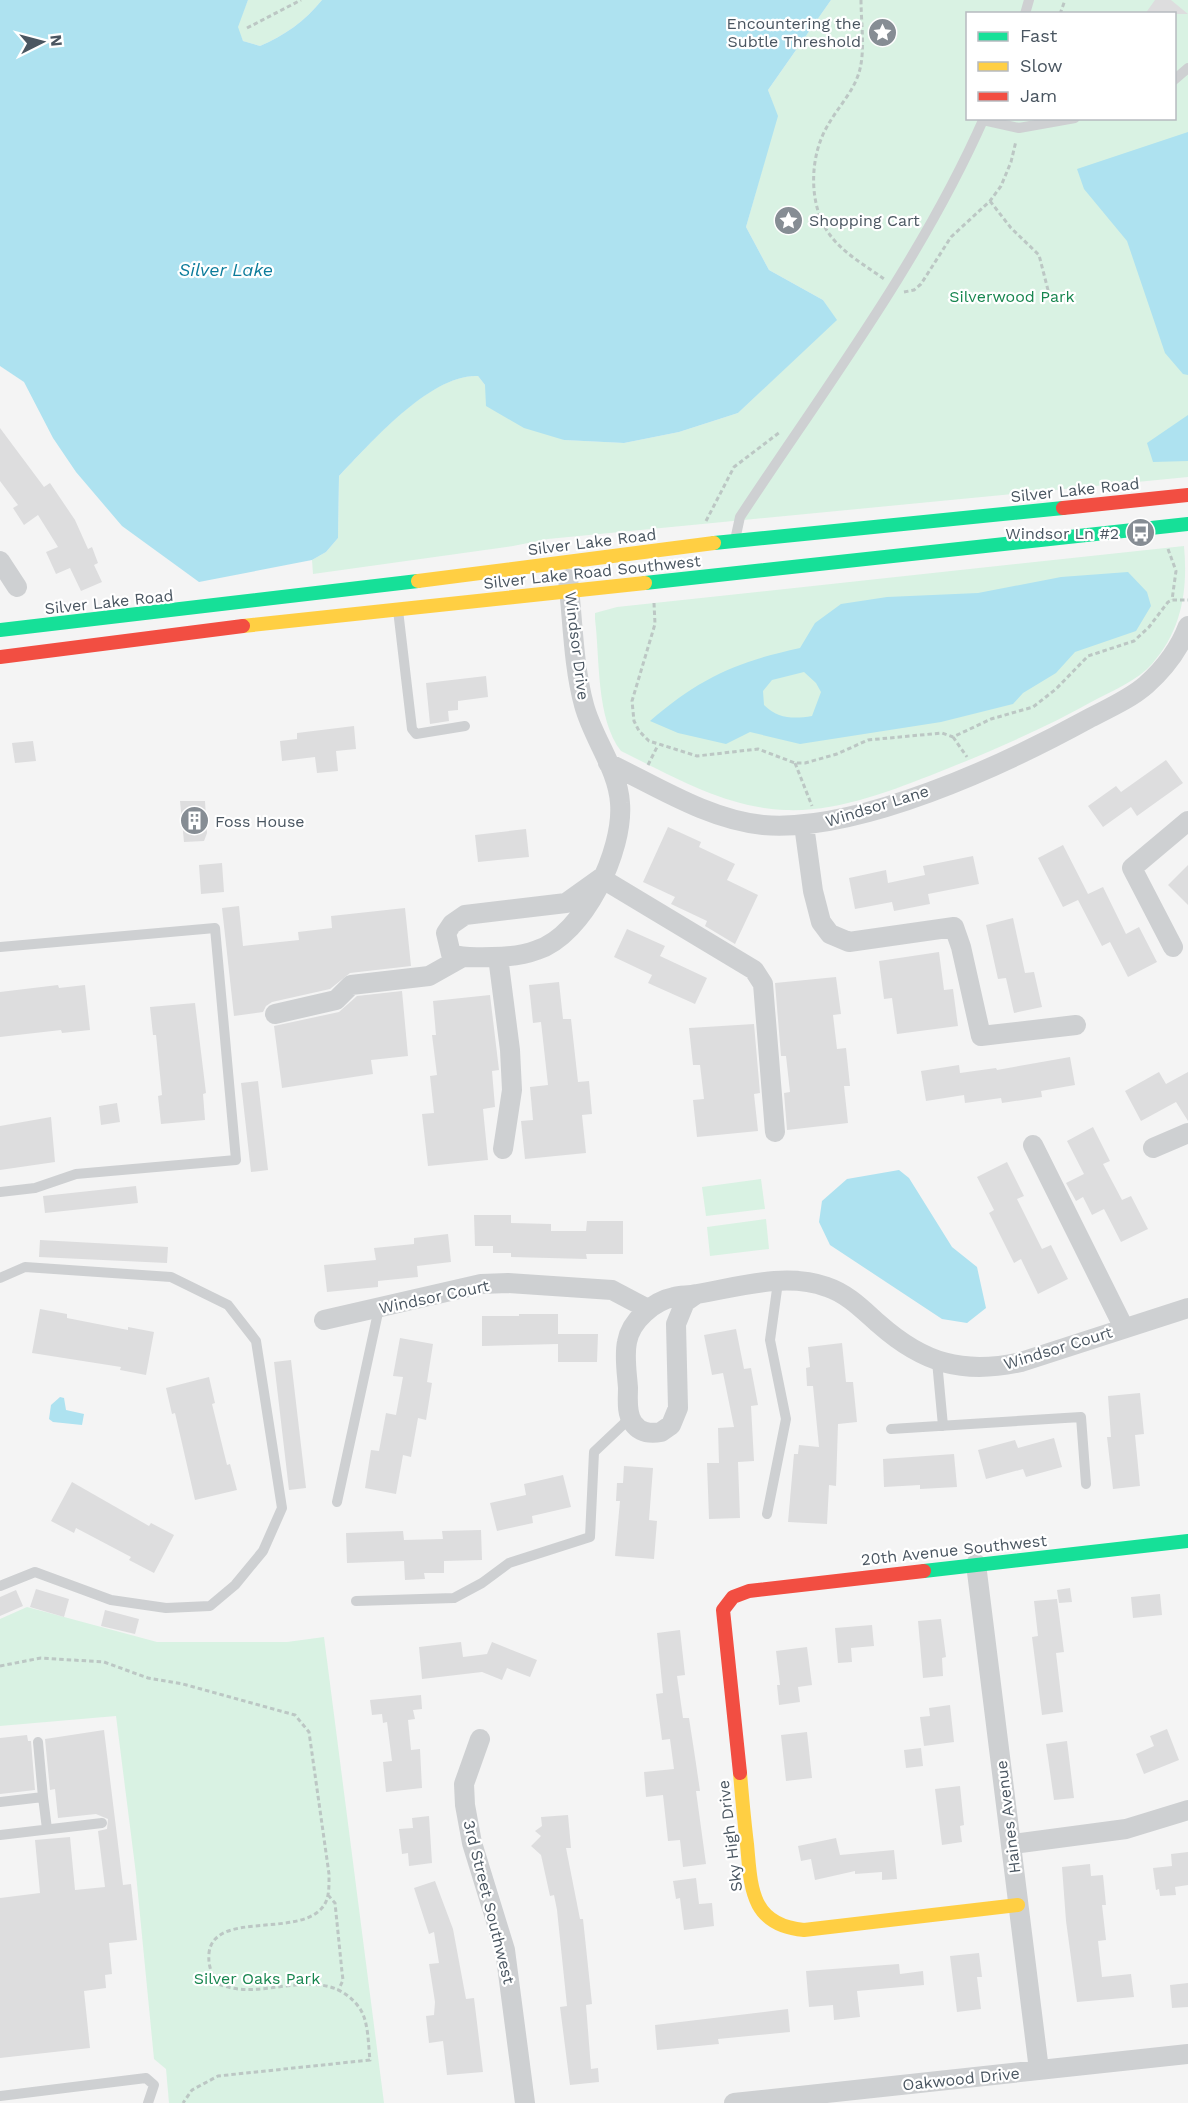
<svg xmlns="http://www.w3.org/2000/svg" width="1188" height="2103" font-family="'Work Sans',sans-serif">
<rect width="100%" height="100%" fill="#f4f4f4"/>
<path fill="#d9f2e3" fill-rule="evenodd" d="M248,0H322C305,21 284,36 260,46L243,41L237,27Z
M831,0H1188V477L548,539L513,546L313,574L312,560L326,552L338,538L339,476C371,443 429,374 478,376L485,385L564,440L624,443L679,432L738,413L836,320L823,300L769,270L746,227L777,116L768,90ZM968,14H1174V118H968Z
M1184,546C1188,590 1182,630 1152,664C1138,680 1114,690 1095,700C1045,728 992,751 939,772C891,791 838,812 786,810C726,808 674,777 621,751C596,719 600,659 595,619V613L617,607Z
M761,1179L765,1209L706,1216L702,1187Z
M766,1219L769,1249L710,1256L707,1227Z
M27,1607L157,1642H287L324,1637L384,2103H169L166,2069L154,2059L136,1874L116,1716L0,1726V1619Z"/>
<path fill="#aee2f0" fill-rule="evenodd" d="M0,0H248L238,27L243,41L260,46C284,36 305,21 322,0H831L768,90L778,116L746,227L769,270L823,300L837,320L738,413L679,432L624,443L564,440L524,428L486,406L485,385L478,376C430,374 371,443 339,476L338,538L326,552L312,560L199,582L122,526L76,472L53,438L24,382L0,366Z
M1188,132V375L1183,374L1165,353L1127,241L1084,189L1077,169Z
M1188,415V461L1153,462L1147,443Z
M1128,572L1147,592L1151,606L1136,631L1075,652L1056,673L1023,693L1013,704L941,722L800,744L750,732L726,744L678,733L650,721C700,678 736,662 800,648L815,623L841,604L887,597L978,593L1061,577ZM804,672L816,683L821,692L812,716C794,719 778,719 764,705L763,691L772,680Z
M899,1170L909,1178L952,1247L977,1267L986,1308L967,1323L942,1319L830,1245L819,1222L822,1201L847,1179Z
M60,1397L64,1398L66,1410L84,1414L82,1425L53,1422L49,1419L51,1405Z"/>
<path fill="#ddddde" d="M1155,0H1171L1188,14H1145Z
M0,428L44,487L50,483L75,520L88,549L92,547L98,563L94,565L102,582L81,591L70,568L56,574L46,552L58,547L38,515L24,525L13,508L18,505L0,481Z
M486,676L488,697L458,701V710L448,711L449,721L430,724L426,683Z
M354,726L356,749L336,751L338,771L317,773L315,757L282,761L280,741L297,739V733Z
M33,741L36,761L15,763L12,743Z
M1166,760L1183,783L1137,816L1131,807L1103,827L1088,806L1116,786L1121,792Z
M180,801H205L207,833L204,841L184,842Z
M668,827L701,842L699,847L735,864L727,880L758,895L735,944L705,926L707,921L671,904L675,897L643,882Z
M526,829L529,857L478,862L475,835Z
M1063,845L1088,894L1103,887L1126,934L1139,927L1157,962L1128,977L1110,942L1102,946L1078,900L1063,907L1038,858Z
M973,856L979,884L928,894L930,904L894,911L892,902L855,909L849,878L886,870L888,883L925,875L923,866Z
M222,863L224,892L201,894L199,865Z
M1188,865V905L1168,885Z
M239,906L243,946L299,940L298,932L332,928L331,916L405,908L411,966L350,973L330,989L272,1002L266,1006L263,1012L234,1016L222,908Z
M1013,918L1025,973L1034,972L1042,1007L1014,1013L1006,978L998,979L986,925Z
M627,929L665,946L660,956L707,978L695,1004L648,983L652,975L614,957Z
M939,952L944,990L953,989L958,1026L897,1034L892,998L884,999L879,961Z
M836,977L841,1014L833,1015L837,1049L846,1048L850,1086H844L848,1123L787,1130L784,1093L790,1092L786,1056H781L775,983Z
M559,982L563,1019H571L578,1082L589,1081L592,1114L582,1115L586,1153L525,1159L521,1121L533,1120L530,1087L548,1085L541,1022L533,1023L529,985Z
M58,985L59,988L85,985L90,1030L62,1033L61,1030L0,1037V992Z
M402,991L408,1056L371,1060L373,1074L282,1088L274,1026L339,1012L357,996Z
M490,995L499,1070L492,1071L495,1107L483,1109L488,1160L428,1166L422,1114L434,1113L430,1076L437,1075L432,1035H436L433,1001Z
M195,1003L206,1093L203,1094L205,1120L161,1124L158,1096L162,1095L156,1035H153L150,1007Z
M754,1024L760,1093L754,1094L758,1131L697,1137L693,1100L704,1099L700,1065H693L689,1028Z
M1070,1057L1075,1085L1041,1091L1042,1097L1002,1103L1001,1098L965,1103L964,1095L926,1101L921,1071L959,1065L960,1073L996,1068L997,1070Z
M1159,1072L1166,1084L1188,1072V1121L1176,1102L1141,1121L1125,1091Z
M258,1081L268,1170L251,1172L241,1083Z
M117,1103L120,1122L101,1125L99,1106Z
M51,1117L55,1162L0,1170V1126Z
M1093,1127L1110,1161L1103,1164L1122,1200L1131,1196L1148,1229L1121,1242L1104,1209L1092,1215L1083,1197L1076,1201L1066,1183L1084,1174L1067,1141Z
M1007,1162L1024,1196L1017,1199L1042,1249L1051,1245L1068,1279L1038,1294L1021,1259L1014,1263L989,1213L994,1210L977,1177Z
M136,1186L138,1203L45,1213L43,1196Z
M474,1215H511V1223L551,1224V1231H586L587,1221H623V1254H586L587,1259L511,1257V1253H493V1246H475Z
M448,1234L451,1262L417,1266L418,1277L378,1281V1287L327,1292L324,1265L376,1260L374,1248L414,1244V1238Z
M40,1240L168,1247L167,1263L39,1257Z
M40,1309L67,1314V1318L128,1330V1327L154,1332L146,1375L120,1370L121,1367L32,1353Z
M519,1314H558V1334H598L597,1362H558V1344L482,1346V1316H519Z
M736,1329L744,1369L751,1368L758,1405L751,1406L754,1461L738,1462L740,1518L709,1519L707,1463H719L718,1428L734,1427L723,1373L712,1375L704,1335Z
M400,1338L433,1344L427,1382L432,1383L426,1420L418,1418L411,1457L403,1455L396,1494L365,1488L371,1450L379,1451L386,1413L396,1415L403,1377L393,1376Z
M842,1343L846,1382H853L857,1422L838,1424L836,1486L829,1485L827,1524L788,1522L794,1454H798L799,1445L819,1447L813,1386H807L806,1368L810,1367L808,1347Z
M291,1360L306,1488L289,1490L274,1362Z
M209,1377L215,1403L212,1404L227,1465L230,1464L237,1490L195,1500L175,1413L172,1414L166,1388Z
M1140,1393L1144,1434L1135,1435L1140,1486L1113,1489L1107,1437H1111L1108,1396Z
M1054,1438L1062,1467L1026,1477L1023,1469L986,1479L978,1450L1015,1440L1018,1448Z
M954,1454L957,1487L920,1489V1485L884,1487L883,1459Z
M624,1466L653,1468L649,1520L657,1521L654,1559L615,1556L620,1501H616L617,1483H623Z
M563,1475L571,1507L532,1516L533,1523L497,1531L490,1503L526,1495L524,1484Z
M72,1482L149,1526L151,1523L174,1535L154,1573L129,1560L131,1557L76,1528L74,1533L51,1521Z
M481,1530L482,1560L444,1561V1573H424L425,1579L405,1580L404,1561L347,1563L346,1533L403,1531L404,1540L443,1539L442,1531Z
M1070,1588L1072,1602L1059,1603L1057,1590Z
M36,1589L69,1599L64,1617L30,1607Z
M16,1590L23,1606L0,1616V1597Z
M1160,1594L1162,1615L1133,1618L1131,1597Z
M1057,1599L1064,1652L1056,1653L1063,1712L1042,1715L1032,1637L1038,1636L1034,1601Z
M105,1610L139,1619L135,1634L101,1626Z
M941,1619L946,1657L942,1658L943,1676L923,1678L918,1621Z
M872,1625L874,1646L851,1648L852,1662L838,1663L835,1628Z
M680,1630L685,1675L677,1676L683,1718H689L695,1757L700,1791H696L706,1864L683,1867L680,1840L668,1841L663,1795L646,1797L644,1772L674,1769L670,1739L662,1740L656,1694L663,1693L657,1633Z
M461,1642L463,1657L487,1654L492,1642L537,1660L530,1677L507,1668L502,1680L482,1672L422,1679L419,1647Z
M807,1647L812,1685L798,1687L800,1702L779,1705L777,1685H780L776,1651Z
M421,1695L422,1709L413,1710L415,1719L408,1720L411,1750L420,1749L422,1788L386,1792L383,1762L392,1761L387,1722L383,1723L382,1714L372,1715L370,1700Z
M950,1705L954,1742L924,1746L920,1717L930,1716L929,1708Z
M1167,1729L1179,1760L1144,1774L1136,1754L1154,1746L1150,1736Z
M104,1730L123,1885L131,1884L137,1940L109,1943L112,1974L105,1975L106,1988L84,1991L90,2048L0,2058V1898L40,1893L35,1840L70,1837L75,1890L105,1887L98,1831L107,1829L108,1819L96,1814L58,1818L55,1789L50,1790L45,1739Z
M807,1732L812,1778L786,1781L781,1735Z
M27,1735L28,1741H31L35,1790L0,1794V1738Z
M1067,1741L1074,1798L1054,1800L1046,1744Z
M921,1748L923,1766L906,1768L904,1750Z
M960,1786L964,1825L960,1826L962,1842L942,1845L935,1789Z
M568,1815L571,1848H566L580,1919H583L592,2004L586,2005L591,2069L598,2068L599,2082L570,2085L560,2007L567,2006L557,1910L554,1895L550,1896L541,1855L531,1846L541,1836L535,1831L542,1826L541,1817Z
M429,1816L432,1863L409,1866L408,1853L402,1854L399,1829L413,1828L412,1818Z
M836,1838L840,1855L894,1850L897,1879L882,1880V1872L855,1874V1871L815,1880L811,1859L801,1861L798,1846Z
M1188,1852V1885L1175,1887L1176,1895L1160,1896L1159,1889L1156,1890L1153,1868L1172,1866L1171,1854Z
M1090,1864L1091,1876L1103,1875L1106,1905H1102L1106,1940L1098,1941L1102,1977L1131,1974L1134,1997L1077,2002L1066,1921L1062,1867Z
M696,1878L699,1904L712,1903L714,1926L684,1930L680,1898L676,1899L673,1881Z
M435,1881L453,1929L466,1999L474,1998L483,2072L447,2075L443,2041L429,2043L426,2016L434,2015L435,2002L429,1964L439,1963L434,1932L429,1934L414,1888Z
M979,1953L982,1977H977L981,2009L957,2012L950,1956Z
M899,1964L900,1974L923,1971L924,1985L857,1991L860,2017L834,2020L833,2005L809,2007L806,1971Z
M1188,1983V2007L1172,2008L1170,1985Z
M788,2009L790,2032L718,2039L719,2044L657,2050L655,2025Z"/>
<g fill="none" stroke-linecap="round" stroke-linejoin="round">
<path stroke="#bcc7c4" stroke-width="3" stroke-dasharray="4.5 3" stroke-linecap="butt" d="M861,0C861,22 865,48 860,69C855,90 838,107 828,125C809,156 808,206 830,235C843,253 866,266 884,279
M1060,14L1065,0
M247,28L301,0
M990,201L1011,228L1039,255L1049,294
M904,292L914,290L921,284L951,237L990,201L1001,186L1011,162L1016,141
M706,521L734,467L780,432
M1168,549L1176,571L1172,600
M654,603L655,624L632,701L634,721L639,731L649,741L697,756L758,749L795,763H805L837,754L868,740L942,733L953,737L991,719L1033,707L1056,689L1088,656L1134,641L1149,627L1168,602L1172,600H1188
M953,737L967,757
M795,763L812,806
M648,765L658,745
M0,1666L41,1658L104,1662L148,1678L183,1684L295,1715L309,1732L329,1874C329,1886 330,1900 321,1909C295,1937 214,1911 209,1953C208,1965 211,1973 217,1983C260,2005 322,1960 358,2006C369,2019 368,2044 370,2060L218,2076L192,2090L183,2103
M328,1895L335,1903L342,1972L343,1980L338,1991"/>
<path stroke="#ced0d2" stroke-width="10" d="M1025,14L1029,0
M1174,80L1188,68
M983,120L1019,128L1075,118
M735,540L740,517C825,388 921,261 984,118
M398,610L412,729L416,734L465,726
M0,947L215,928L236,1160L76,1174L35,1188L0,1192
M0,1278L25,1267L171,1277L228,1305L256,1341L282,1508L263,1551L235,1585L210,1606L166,1608L111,1600L35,1572L0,1586
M937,1361L943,1426
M891,1429L1081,1417L1086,1484
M337,1502L379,1308
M767,1514L786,1419L770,1340L778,1282
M356,1601L454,1598L482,1583L509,1563L590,1537L594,1452L630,1418
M38,1742L43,1797
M0,1802L43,1797L47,1829
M0,1835L102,1823
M0,2096L146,2078L154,2085L148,2103"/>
<path stroke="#ced0d2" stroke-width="20" d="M0,561L17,587
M568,579C573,621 573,664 584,705C593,739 618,769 620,803C624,850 584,935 537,950C524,955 506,957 492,957C478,957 465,959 451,954L446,933L452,924L465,915L566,903L601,878
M608,763C656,786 709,820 763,825C858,833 1004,765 1088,719C1107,709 1130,699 1146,685C1165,668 1179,650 1188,626
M804,825L813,891L821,922L830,934L849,942L954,927L961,947L981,1036L1076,1025
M601,878L754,970L763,984L775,1132
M1173,947L1132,868L1188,821
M498,957L510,1050L512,1090L503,1149
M275,1014L336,1000L351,985L429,976L461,958
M1033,1145L1124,1328
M1153,1148L1188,1133
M695,1295L685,1302L676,1324L678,1408L671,1425L661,1432C650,1434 640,1433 633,1423C626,1413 628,1399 628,1388C627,1373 624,1356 627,1342C631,1320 654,1301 674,1297C681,1295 689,1296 697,1294C738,1287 786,1272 827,1287C848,1294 863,1310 879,1324C923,1363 963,1375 1021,1362L1188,1308
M324,1320L481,1284L508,1283L612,1290L648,1309
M976,1564L1039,2070
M480,1739L464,1784L465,1805L472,1843L505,1950L525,2103
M1013,1844L1126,1829L1188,1810
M734,2103L1188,2054"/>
<path stroke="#16e098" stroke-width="14" d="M714,543L1063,508
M645,583L1188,524
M0,630L418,581
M924,1571L1188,1541"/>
<path stroke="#ffcf43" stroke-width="14" d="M418,581L714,543
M243,626L645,583
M740,1773C742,1797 744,1820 747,1844C751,1887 750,1925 804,1930L1018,1905"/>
<path stroke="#f24e42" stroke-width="14" d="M1063,508L1188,495
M0,657L243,626
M740,1773L723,1610L733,1597L749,1591L924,1571"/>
</g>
<defs>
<symbol id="sight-disc" viewBox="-11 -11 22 22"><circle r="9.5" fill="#868d94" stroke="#fff"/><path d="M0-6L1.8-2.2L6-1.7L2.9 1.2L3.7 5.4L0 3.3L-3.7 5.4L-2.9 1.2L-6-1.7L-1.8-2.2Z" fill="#fff"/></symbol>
<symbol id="bus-disc" viewBox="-11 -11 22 22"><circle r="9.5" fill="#868d94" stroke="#fff"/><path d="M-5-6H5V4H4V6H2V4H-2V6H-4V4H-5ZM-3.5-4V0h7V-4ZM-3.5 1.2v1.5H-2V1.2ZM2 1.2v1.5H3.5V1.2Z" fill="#fff"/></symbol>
<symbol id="building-disc" viewBox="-11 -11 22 22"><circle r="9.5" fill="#868d94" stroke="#fff"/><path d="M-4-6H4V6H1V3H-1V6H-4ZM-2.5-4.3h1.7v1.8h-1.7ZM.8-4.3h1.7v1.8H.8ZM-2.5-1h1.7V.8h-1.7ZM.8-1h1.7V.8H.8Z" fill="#fff"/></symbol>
</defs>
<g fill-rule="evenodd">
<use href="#sight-disc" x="866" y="16" width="33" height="33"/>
<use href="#sight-disc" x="772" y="204" width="33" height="33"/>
<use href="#bus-disc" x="1124" y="516" width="33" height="33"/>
<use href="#building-disc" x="178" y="804" width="33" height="33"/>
</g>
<g text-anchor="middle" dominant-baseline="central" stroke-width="4.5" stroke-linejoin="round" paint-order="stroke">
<g font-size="16" fill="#4a5661" stroke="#fff" text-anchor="end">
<text x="861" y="23">Encountering the<tspan x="861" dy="18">Subtle Threshold</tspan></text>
<text x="809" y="220" text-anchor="start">Shopping Cart</text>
<text x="1119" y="533">Windsor Ln #2</text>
<text x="215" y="821" text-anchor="start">Foss House</text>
</g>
<g font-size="16" fill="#17864f" stroke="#fff">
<text x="1012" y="296">Silverwood Park</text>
<text x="257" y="1978">Silver Oaks Park</text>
</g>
<g font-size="16" fill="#4a5661" stroke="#fff">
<text transform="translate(1075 490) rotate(-6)">Silver Lake Road</text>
<text transform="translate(592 542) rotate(-7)">Silver Lake Road</text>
<text transform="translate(592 572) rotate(-6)">Silver Lake Road Southwest</text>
<text transform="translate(109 602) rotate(-6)">Silver Lake Road</text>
<text transform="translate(577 646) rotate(83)">Windsor Drive</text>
<text transform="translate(877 806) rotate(-17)">Windsor Lane</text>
<text transform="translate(434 1297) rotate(-12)">Windsor Court</text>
<text transform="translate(1058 1348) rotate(-17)">Windsor Court</text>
<text transform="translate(954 1550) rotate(-6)">20th Avenue Southwest</text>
<text transform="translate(1008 1817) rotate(-97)">Haines Avenue</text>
<text transform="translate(730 1836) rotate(-97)">Sky High Drive</text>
<text transform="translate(489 1902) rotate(76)">3rd Street Southwest</text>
<text transform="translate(961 2079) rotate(-6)">Oakwood Drive</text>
</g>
<g font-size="18" font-style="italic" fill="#0c7c9b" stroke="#fff">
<text x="226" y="269">Silver Lake</text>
</g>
</g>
<rect x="966" y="12" width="210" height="108" fill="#ffffff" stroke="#b7bbc0" stroke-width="1.5"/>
<rect x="978" y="32" width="30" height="9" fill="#16e098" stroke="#b7bbc0" stroke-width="1.5"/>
<text x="1020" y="42" font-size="18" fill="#4a5661">Fast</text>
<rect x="978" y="62" width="30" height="9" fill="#ffcf43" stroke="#b7bbc0" stroke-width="1.5"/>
<text x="1020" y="72" font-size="18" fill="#4a5661">Slow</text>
<rect x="978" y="92" width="30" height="9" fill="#f24e42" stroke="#b7bbc0" stroke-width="1.5"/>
<text x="1020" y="102" font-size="18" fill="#4a5661">Jam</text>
<g transform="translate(42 42) rotate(84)" stroke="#ffffff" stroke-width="4.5" paint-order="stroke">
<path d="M0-4.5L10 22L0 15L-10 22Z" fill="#4a5661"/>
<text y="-9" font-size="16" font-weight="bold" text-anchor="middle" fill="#4a5661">N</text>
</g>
</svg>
